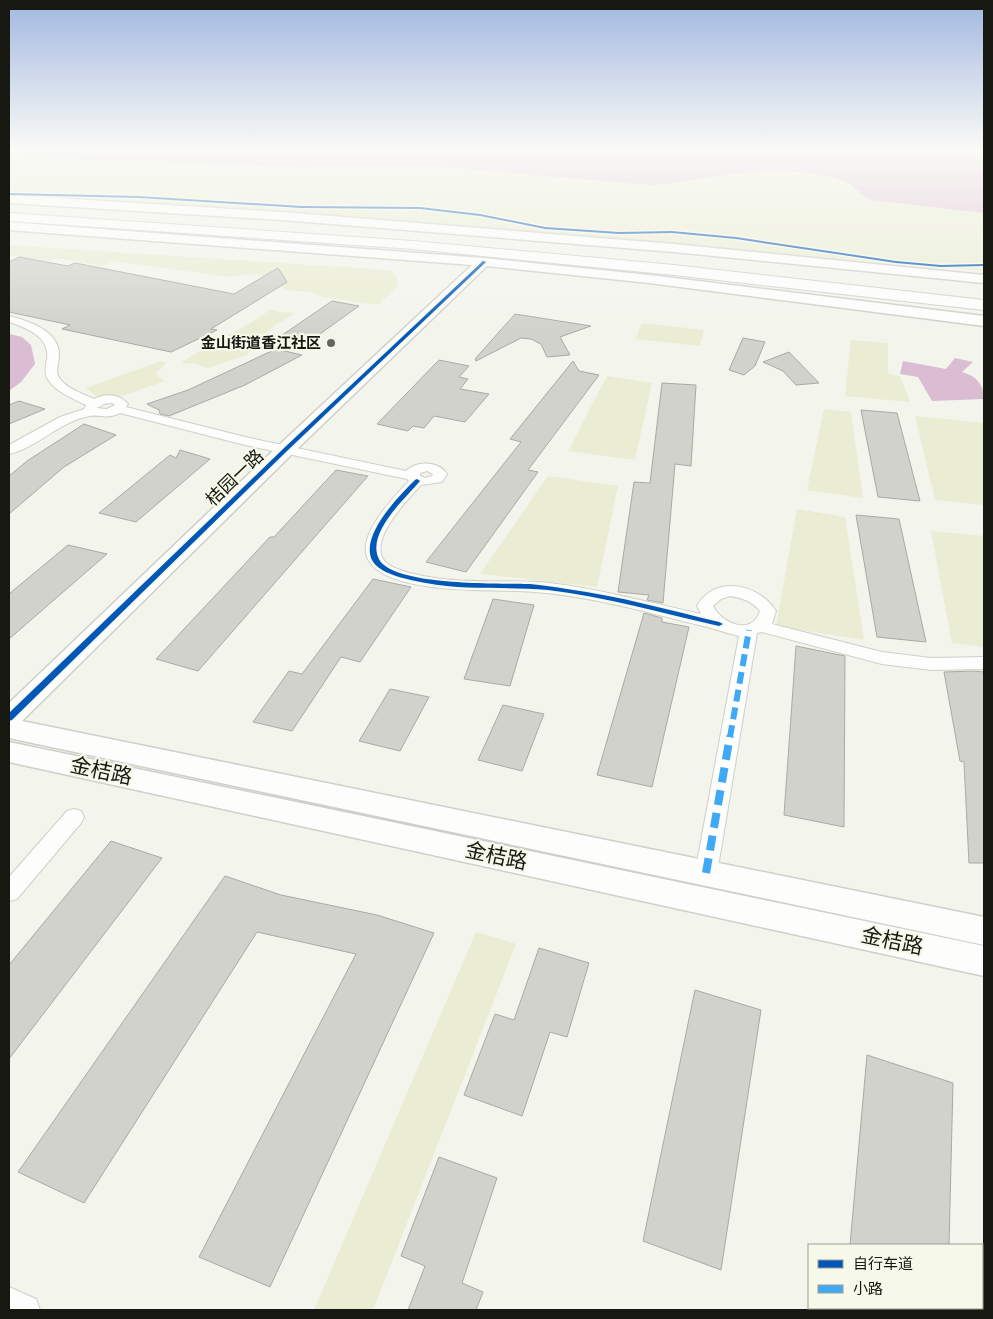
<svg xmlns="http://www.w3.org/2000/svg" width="993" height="1319" font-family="Spectral,'Noto Sans SC',serif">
<rect width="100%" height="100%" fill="#f3f4ec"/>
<path fill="#eaedd3" d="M132,148H415L770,170L840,177L984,210V271L623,240L9,193V153Z
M9,245L390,270L397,277V287L378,305L323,297L310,292L286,290L271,277L252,274L229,277L113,261L103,266L56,258L50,261L9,255Z
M271,309L279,312L296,313L275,325L263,336L265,340L246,355L208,368L196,364L181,363C210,343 243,330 271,309Z
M642,323L704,330L700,346L636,339Z
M851,340L888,343V374L900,376L910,402L845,396Z
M161,361L166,363L155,374L165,381L119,397L110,396L100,399L86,388Z
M607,376L652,383L635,460L568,451Z
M824,409L851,412L863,498L807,490Z
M915,416L984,423V505L935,500Z
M548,476L618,486L597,587L480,574Z
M797,509L845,517L864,640L776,626Z
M931,531L984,536V647L952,643Z
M476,932L516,944L373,1310H314Z"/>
<path fill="#dabdd3" d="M9,148H984V213L871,200C860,196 855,185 843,181C810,169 768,170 733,174C705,176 678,184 649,185L432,166L300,167L9,156Z
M9,334L22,337L31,345L35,364L21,382L9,391Z
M955,358L973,362L962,372C976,376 984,384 984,399L932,401L918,377L900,374L903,361L946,369Z"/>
<path fill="#d1d2cc" stroke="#a9aaa4" d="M19,257L68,266L75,263L234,294L278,268L287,282L211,329L217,330L171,352L62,329L70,325L9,312V262Z
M332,301L359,306L303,346L275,340Z
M515,314L591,326L560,337L570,355L547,357L541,344L531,339L521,338L476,361L475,359Z
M743,338L765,342L755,366L744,375L729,370Z
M276,349L302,355L245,385L169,416L160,414L159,410L147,404L188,390Z
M789,352L819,383L796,385L783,371L763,362Z
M439,360L469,366L459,377L468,379L460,389L489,394L465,422L434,416L424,428L413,426L408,431L377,424Z
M573,361L579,371L599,375L528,470L538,472L466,572L426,562L521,442L510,439Z
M662,383L696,385L691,466L675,464L663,603L647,600L649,595L618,592L634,482L650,483Z
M19,401L45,409L9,424V405Z
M861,410L897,413L920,501L878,497Z
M84,424L116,435L64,467L9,514V476L27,461Z
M180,450L210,459L136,522L99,513L170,455L176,458Z
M336,470L368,476L198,671L156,659L270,537H274Z
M856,515L899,519L926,642L877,637Z
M68,545L107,554L9,639V594Z
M373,579L411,587L360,662L341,657L292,731L253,722L289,671L302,674Z
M493,599L534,605L510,686L464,679Z
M644,613L662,618V622L689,627L652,787L597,775Z
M796,646L845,656L844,827L784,815Z
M974,671L984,672V863H969L964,762L960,761L944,672Z
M390,689L429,697L400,751L359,741Z
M503,705L544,714L522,771L478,760Z
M111,841L162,858L9,1059V965Z
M225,876L281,895L377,915L434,933L270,1287L199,1257L356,954L257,932L84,1203L18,1172Z
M539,948L589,963L567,1037L550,1032L522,1116L464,1095L495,1014L514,1020Z
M695,990L761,1010L721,1270L643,1241Z
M867,1055L953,1083L949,1245H850Z
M439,1157L497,1178L462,1283L483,1292L476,1310H408L425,1266L401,1256Z"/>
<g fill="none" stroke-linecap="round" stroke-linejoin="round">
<defs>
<path id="street" d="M9,316C29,321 61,331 59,357C58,365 55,373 60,379C68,389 83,394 94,399C105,393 120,394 128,404L126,407L245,437L406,471C417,460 439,461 447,474L442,482L421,485C408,499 370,538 383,559C390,571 422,576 435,578C473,584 511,579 549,583C600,589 651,603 701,614L697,606C715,574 759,584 776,611L772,624L882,652L931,658L984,657V669L931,670L882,664L762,632L757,633L717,873L714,879L706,882L698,879L695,873L739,636C726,633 713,628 699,625C639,610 579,593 517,591C483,590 388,593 369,561C354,537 394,497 409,481L407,479L245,445L120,413C106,420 101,414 90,416C60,421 37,448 9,454V445L60,417L84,409L86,405C72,398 55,392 47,378C44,372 46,366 47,359C50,337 27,328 9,322ZM112,403L115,405L107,409L97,408L104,404ZM427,471L433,474L432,476L425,478L420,476V473ZM730,596C742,598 752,601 760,611C752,636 722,624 713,606L721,599Z
M74,809L81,811L84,817L81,823L17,899L9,901V877L67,811Z
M9,1287L36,1299L40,1310H9Z"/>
<path id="secondary" d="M9,195L282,212L674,244L984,275V283L674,252L282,220L9,203Z
M9,222L484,258L649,275L984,316V326L649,283L487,266L292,454L22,721L984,917V945L9,738V703L278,446L472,265L9,230Z
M9,742L984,946V976L9,762Z"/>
<path id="highway" d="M9,213L413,241L674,265L984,300V310L674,275L413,249L9,221Z"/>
</defs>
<use href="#street" stroke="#cecfc8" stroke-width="2"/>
<use href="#secondary" stroke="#cecfc8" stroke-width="3"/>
<use href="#highway" stroke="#cecfc8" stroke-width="2"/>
<use href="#street" fill="#fdfdfc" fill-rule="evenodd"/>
<use href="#secondary" fill="#fdfdfc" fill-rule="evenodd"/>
<use href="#highway" fill="#fdfdfc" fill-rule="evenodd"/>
<path stroke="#3fa9f5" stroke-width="6" stroke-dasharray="12 6" stroke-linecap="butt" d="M730,737L749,630"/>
<path stroke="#3fa9f5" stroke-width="8" stroke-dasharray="15 8" stroke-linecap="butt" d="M706,873L730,736"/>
<defs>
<path id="cycleway" d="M9,193L139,196L302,206L420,207L480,214L545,227L619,232L672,231L736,237L896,261L941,265L984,264V266L941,267L896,263L736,239L672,233L619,234L545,229L480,216L420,209L302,208L139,198L9,195Z
M483,261L486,262L287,451L12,720L9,721V713L283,449Z
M417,479L420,481C405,499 368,531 378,557C388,587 503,583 530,584C542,585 555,587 567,589C619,596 669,610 719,622L723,624L719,626C662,613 606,597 548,590C507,586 466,591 426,583C410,580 380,575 372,560C360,535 399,496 415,480Z"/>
</defs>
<use href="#cycleway" stroke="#f6f8e9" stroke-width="3"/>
<use href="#cycleway" fill="#0057b8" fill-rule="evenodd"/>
</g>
<linearGradient id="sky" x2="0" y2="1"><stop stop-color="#a2b8e0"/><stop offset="0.45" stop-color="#fafaf6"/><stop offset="1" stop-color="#fafaf6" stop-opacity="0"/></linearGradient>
<rect width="993" height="332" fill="url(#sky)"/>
<circle fill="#65655f" stroke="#f6f8e9" stroke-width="2" cx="331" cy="343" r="5"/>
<g text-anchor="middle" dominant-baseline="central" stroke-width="4.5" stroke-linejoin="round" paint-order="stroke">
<g font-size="15" font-weight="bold" fill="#181813" stroke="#f6f8e9" text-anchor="end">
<text x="321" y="343">金山街道香江社区</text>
</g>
<g font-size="18" fill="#181813" stroke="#f6f8e9">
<text transform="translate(235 478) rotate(-44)">桔园一路</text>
</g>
<g font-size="21" fill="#181813" stroke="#f6f8e9">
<text transform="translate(101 772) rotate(12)">金桔路</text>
<text transform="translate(496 857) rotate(12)">金桔路</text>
<text transform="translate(892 942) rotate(12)">金桔路</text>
</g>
</g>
<rect width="993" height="1319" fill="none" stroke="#181813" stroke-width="20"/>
<rect x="808" y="1244" width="175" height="65" fill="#f6f8e9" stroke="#9d9e93"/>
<rect x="818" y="1260" width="25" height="8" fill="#0057b8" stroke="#9d9e93"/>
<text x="853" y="1269" font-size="15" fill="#181813">自行车道</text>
<rect x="818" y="1285" width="25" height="8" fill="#3fa9f5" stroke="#9d9e93"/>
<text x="853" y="1294" font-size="15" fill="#181813">小路</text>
</svg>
